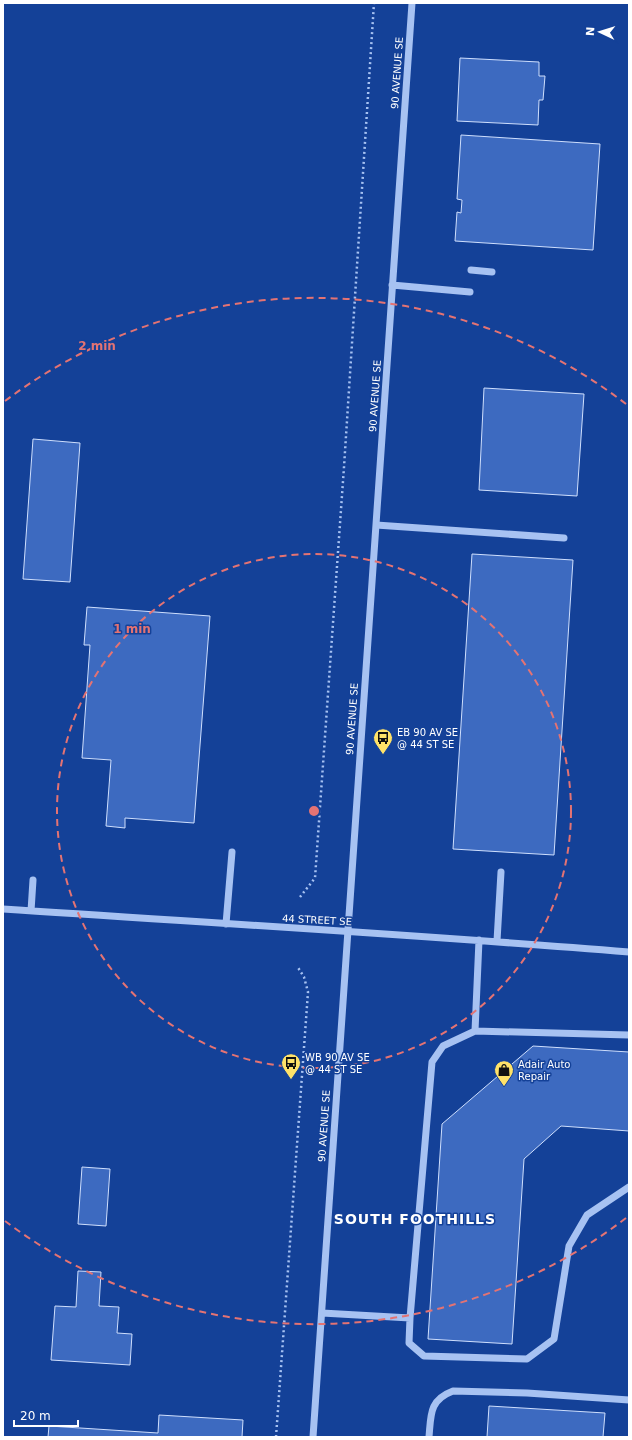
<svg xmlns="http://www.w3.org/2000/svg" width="632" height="1440" font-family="'DejaVu Sans',sans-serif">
<rect width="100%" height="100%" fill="#144198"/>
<path fill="#3d6ac0" stroke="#cfdffd" d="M460,58L539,62V76H545L543,100H539L538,125L457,121Z
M461,135L600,144L593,250L455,241L457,212L461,213L462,200L457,199Z
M484,388L584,394L577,496L479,490Z
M33,439L80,443L70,582L23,579Z
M472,554L573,560L554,855L453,849Z
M87,607L210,616L194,823L125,818V828L106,826L111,760L82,758L90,645H84Z
M533,1046L629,1052V1131L561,1126L524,1159L512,1344L428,1339L442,1124Z
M82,1167L110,1169L106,1226L78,1224Z
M78,1271L101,1272L99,1306L119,1307L117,1333L132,1334L130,1365L51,1360L55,1306L76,1307Z
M489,1406L605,1413L603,1437H487Z
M159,1415L243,1420L242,1437H48L49,1426L158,1433Z"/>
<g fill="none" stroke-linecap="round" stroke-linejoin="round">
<path stroke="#a7c2f2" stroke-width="2.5" stroke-dasharray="2 3" stroke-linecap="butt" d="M300,897L315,878L344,467L374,3
M276,1437L308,992L304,977L297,966"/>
<path stroke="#a7c2f2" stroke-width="7" d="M471,270L492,272
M392,285L470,292
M376,525L564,538
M3,909C212,923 421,935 629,952
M31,911L33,880
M226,924L232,852
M497,941L501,872
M475,1031L629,1035
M322,1313L410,1318L432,1062L443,1046L475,1031L479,940
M410,1318L409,1343L424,1356L527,1359L554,1339L569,1246L587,1215L629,1187
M313,1437L412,3
M429,1437C431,1415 429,1400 453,1391L527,1393L629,1400"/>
</g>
<g fill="none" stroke="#e47373" stroke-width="2" stroke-dasharray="7 5">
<circle cx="314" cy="811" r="257"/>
<path d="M626 1218A513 513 0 0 1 5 1221M5 401A513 513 0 0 1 626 404"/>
</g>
<defs>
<symbol id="bus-pin" viewBox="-11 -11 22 30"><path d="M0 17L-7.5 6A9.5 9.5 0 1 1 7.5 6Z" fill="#ffe269" stroke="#144198"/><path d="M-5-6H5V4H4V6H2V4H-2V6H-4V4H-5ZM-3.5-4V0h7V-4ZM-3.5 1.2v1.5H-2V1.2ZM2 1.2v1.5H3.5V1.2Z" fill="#111"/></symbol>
<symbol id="shop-pin" viewBox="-11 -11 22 30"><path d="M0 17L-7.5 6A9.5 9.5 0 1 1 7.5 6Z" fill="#ffe269" stroke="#144198"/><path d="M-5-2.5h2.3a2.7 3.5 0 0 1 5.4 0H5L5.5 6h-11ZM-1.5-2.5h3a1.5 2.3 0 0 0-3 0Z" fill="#111"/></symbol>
</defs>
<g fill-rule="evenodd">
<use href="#bus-pin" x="372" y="727" width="22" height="30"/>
<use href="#bus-pin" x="280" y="1052" width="22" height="30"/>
<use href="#shop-pin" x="493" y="1059" width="22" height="30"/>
</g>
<g text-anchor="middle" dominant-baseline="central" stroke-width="3" stroke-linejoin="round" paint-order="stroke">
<g font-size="10" fill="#fff" stroke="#144198">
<text transform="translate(397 73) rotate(-86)">90 AVENUE SE</text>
<text transform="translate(375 396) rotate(-86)">90 AVENUE SE</text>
<text transform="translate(352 719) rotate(-86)">90 AVENUE SE</text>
<text transform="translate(317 920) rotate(3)">44 STREET SE</text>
<text transform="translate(324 1126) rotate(-86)">90 AVENUE SE</text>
</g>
<g font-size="10" fill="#fff" stroke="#144198" text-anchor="start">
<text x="397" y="732">EB 90 AV SE<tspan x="397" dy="12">@ 44 ST SE</tspan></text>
<text x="305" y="1057">WB 90 AV SE<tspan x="305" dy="12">@ 44 ST SE</tspan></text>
<text x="518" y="1064">Adair Auto<tspan x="518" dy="12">Repair</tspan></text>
</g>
<g font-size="14" font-weight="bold" letter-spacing="1" fill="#fff" stroke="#144198">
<text x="415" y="1219">SOUTH FOOTHILLS</text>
</g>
</g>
<circle cx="314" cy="811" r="6" fill="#e47373" stroke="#144198" stroke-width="2"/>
<g font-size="12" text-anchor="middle" font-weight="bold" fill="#e47373" stroke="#144198" stroke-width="3" stroke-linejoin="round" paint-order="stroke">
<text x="97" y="350">2 min</text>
<text x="132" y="633">1 min</text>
</g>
<rect width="632" height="1440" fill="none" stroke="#ffffff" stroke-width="8"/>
<g transform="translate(600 32) rotate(274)" stroke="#144198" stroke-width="3" paint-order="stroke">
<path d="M0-3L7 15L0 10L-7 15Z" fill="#ffffff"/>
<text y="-6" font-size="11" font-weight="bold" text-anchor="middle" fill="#ffffff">N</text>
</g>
<path d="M14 1420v6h64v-6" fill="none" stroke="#ffffff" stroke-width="2"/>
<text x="20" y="1420" font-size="12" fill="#ffffff" stroke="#144198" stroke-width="3" paint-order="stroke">20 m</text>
</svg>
